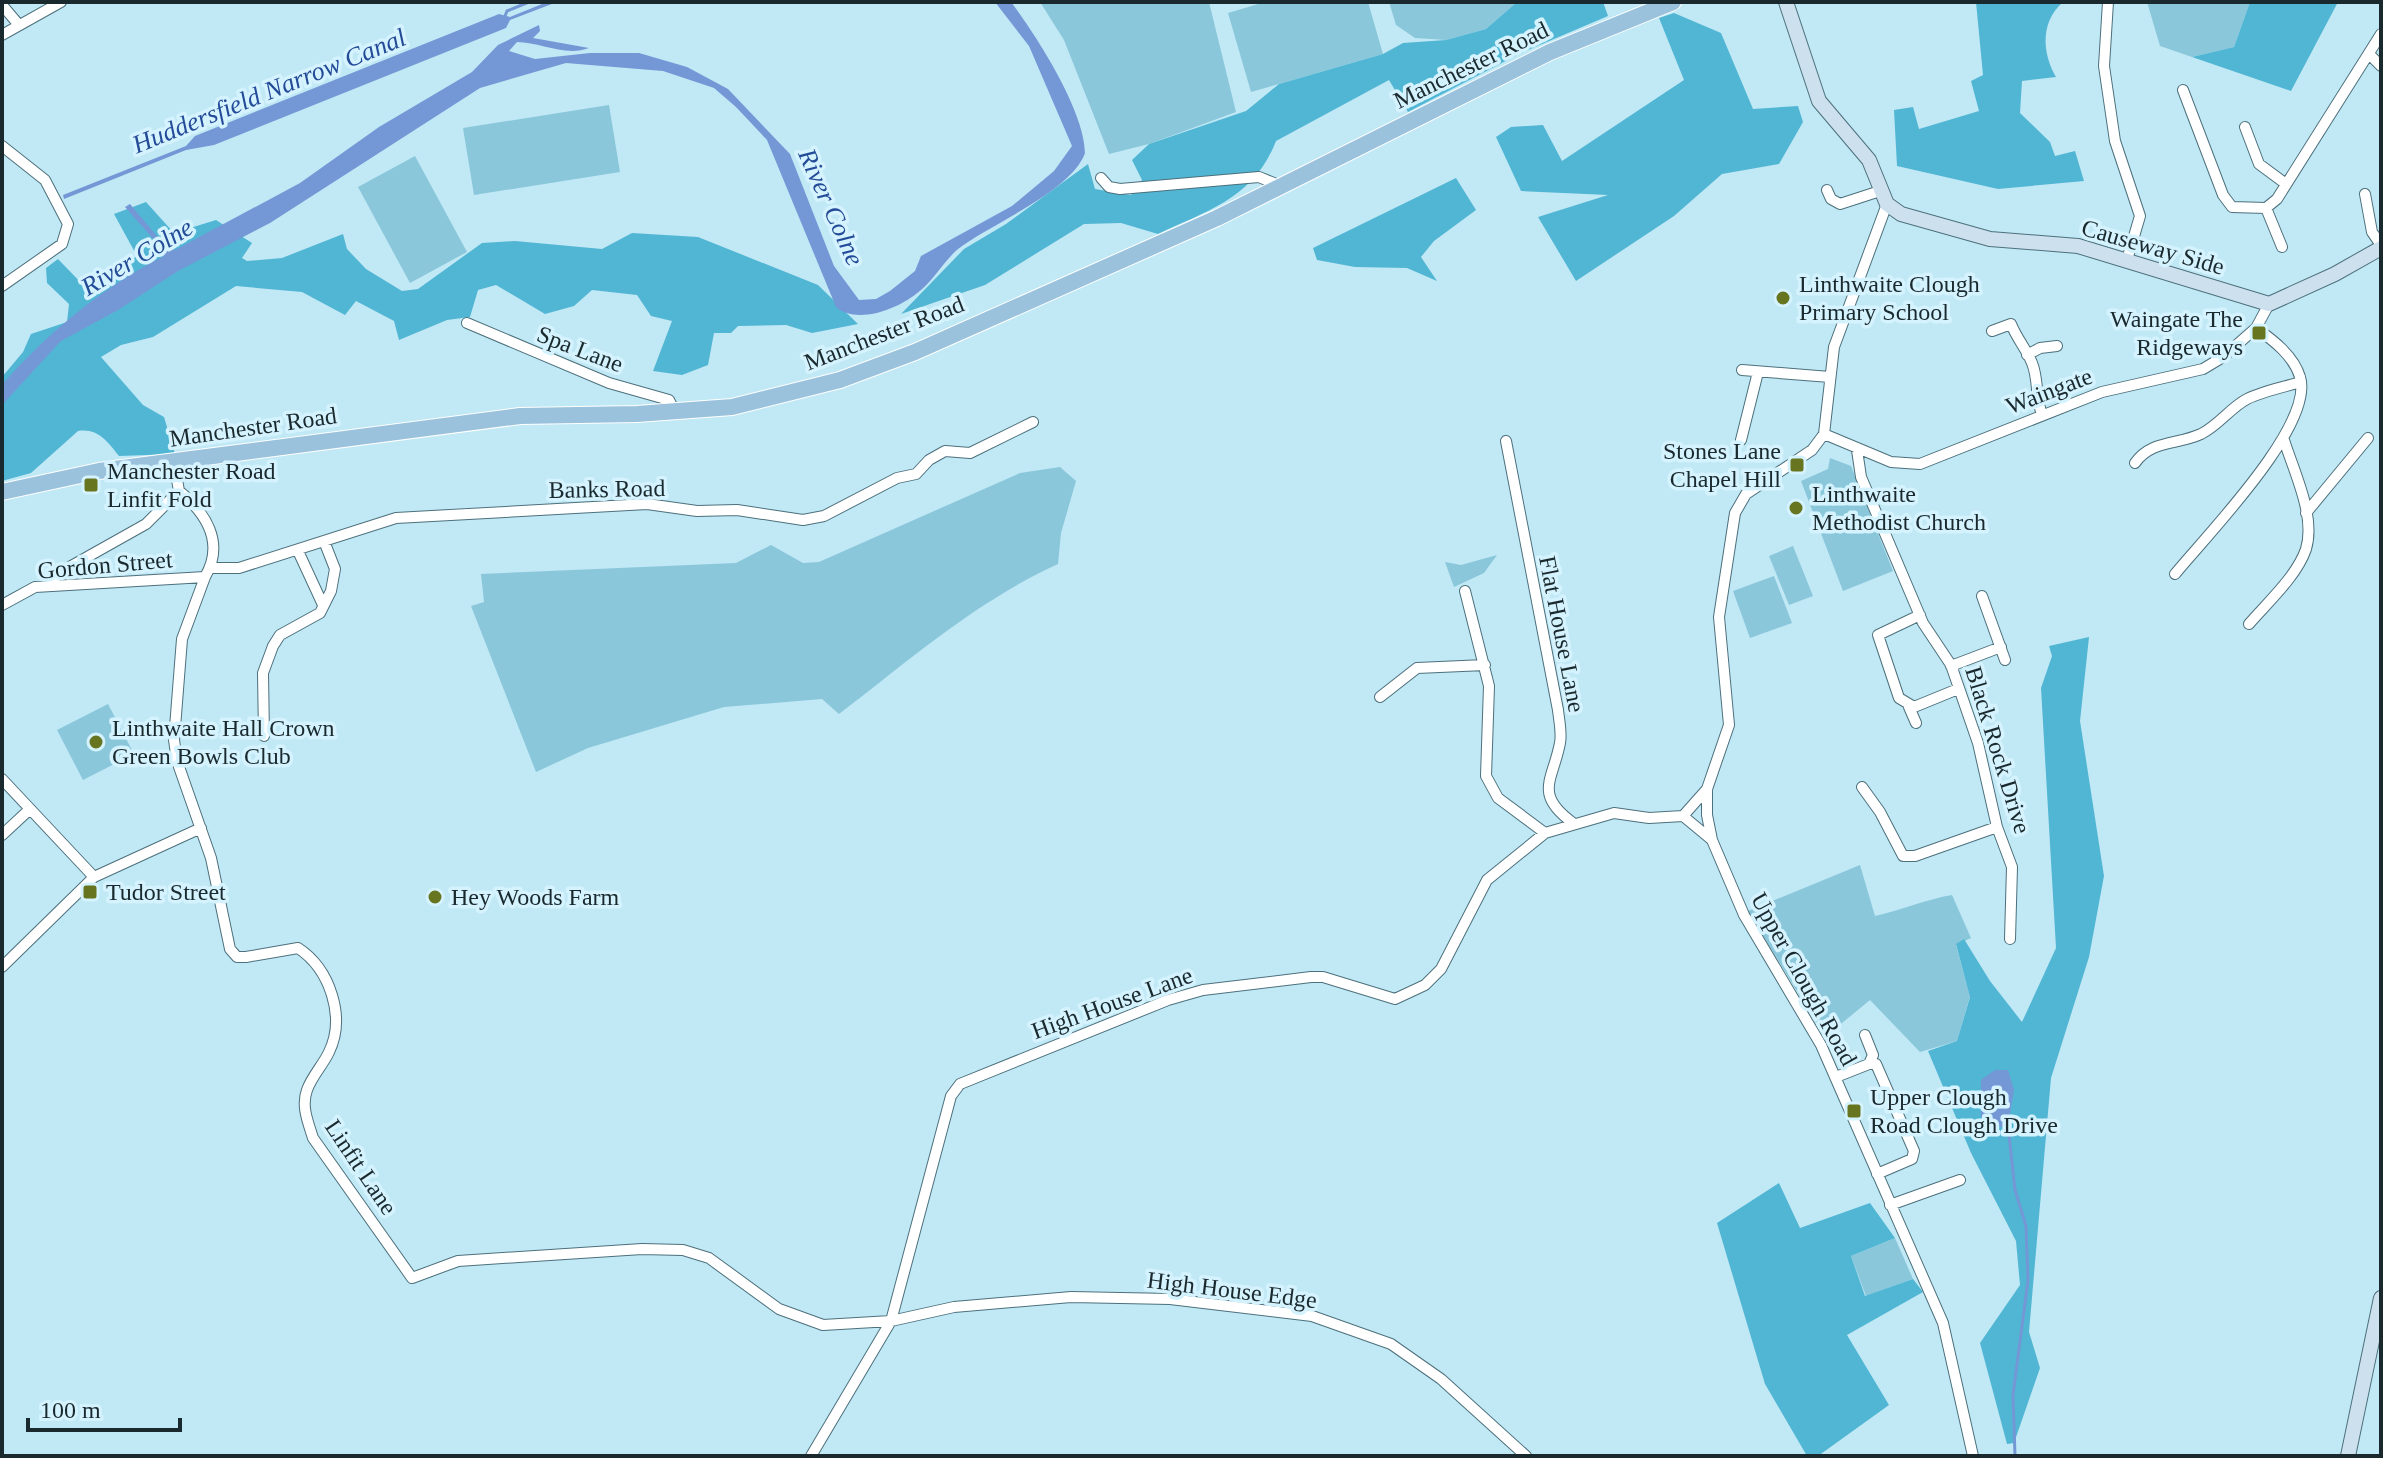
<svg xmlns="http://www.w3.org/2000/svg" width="2383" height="1458" font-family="Georgia,serif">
<rect width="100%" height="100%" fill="#c1e8f5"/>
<path fill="#8ac7db" d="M1040,2H1209L1236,112L1149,144L1109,154L1064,40Z
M1265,2H1368L1383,54L1251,92L1228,13Z
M1389,2H1517L1486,29L1446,40L1415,38L1396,25Z
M2147,2H2250L2234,47L2192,57L2160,46Z
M609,105L620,172L474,195L463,128Z
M415,156L467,252L410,283L358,187Z
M1830,458L1851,466L1893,571L1843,591L1801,481L1828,469Z
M1060,467L1076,481L1061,533L1058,564C978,600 908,661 839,714L822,699L724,707L588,748L536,772L471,606L484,602L481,574L736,563L771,545L803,563L819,562L1020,473Z
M1793,546L1813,596L1789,605L1769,556Z
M1497,555L1484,573L1454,587L1445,562L1461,565Z
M1774,576L1792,623L1750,638L1733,591Z
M108,704L134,754L83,780L57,730Z
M1860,865L1875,916C1902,910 1927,899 1952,895L1971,938L1956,945L1970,996L1957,1041L1920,1052L1870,1000L1825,1037L1748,911Z
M1895,1238L1913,1279L1866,1296L1851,1256Z"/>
<path fill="#51b6d4" d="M1517,2H1603L1608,16L1519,54L1408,112L1389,80L1276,141C1254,198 1209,210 1158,234L1121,223L1084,224L985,285L901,314L964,249L1006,224L1088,164L1095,189L1131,195L1142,180L1132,160L1149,144L1246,111L1279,84L1383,54L1403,43L1446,40L1486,29Z
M1976,2H2063C2040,22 2042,53 2056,77L2022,81L2020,113L2050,142L2055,156L2075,151L2084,181L1998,189L1897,166L1894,110L1913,107L1919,129L1979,111L1971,81L1983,75Z
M2250,2H2338L2291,91L2192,57L2234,47Z
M1674,13L1721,33L1753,109L1798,106L1803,122L1779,164L1722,174L1674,216L1576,281L1538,217L1608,195L1521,191L1496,137L1511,127L1543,125L1562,161L1684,80L1659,18Z
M1456,178L1476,210L1434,241L1421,257L1437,281L1407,268L1355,267L1317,260L1313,248Z
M146,202L174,233L216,220L252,243L242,258L247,261L282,258L343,234L347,249L366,269L402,291L418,289L482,243L515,241L602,249L632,233L698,237L818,285L858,324L812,333L786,325L738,326L731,333H714L708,365L682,375L653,371L672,321L651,316L637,295L592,290L574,306L545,314L496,285L478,290L470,317L447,320L399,340L394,321L356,301L345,315L302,292L236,286L153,337L121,345L101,357L143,405L164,417L175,454L119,456C107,441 98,428 78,431L31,473L2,481V377L23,352L31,334L67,322L69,304L47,283L46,268L58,259L88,290L137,256L114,214Z
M2089,637L2080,721L2104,876L2089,957L2051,1078L2029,1332L2040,1368L2014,1443L2007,1444L1980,1343L2020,1285L2016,1241L1971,1153L1928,1051L1957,1041L1970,997L1956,944L1964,939L1990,981L2022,1022L2056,948L2041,688L2052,656L2049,646Z
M1779,1183L1800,1228L1870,1203L1895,1238L1851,1256L1865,1296L1913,1279L1923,1292L1847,1335L1889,1405L1818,1456H1807L1765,1384L1717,1223Z"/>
<path fill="#7497d6" d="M547,2H557L510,20L506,28L214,145L186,150L64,199L63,195L186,146L195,136L499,14L510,17Z
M995,2H1011C1036,35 1085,111 1085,153C1071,192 990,224 958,249C943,262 932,283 916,294C897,309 857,325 836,307L767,140L736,107L714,88L663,71L566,63L480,88L270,223L178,271L118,310L61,341L2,405V385C47,333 103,287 164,256V251L125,207L130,204L166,247L175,250L300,183L379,127L472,72L498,45L539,25L540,31L533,38L589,48C565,57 540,42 517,42L509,51L535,59L590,53H639L687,67L728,89L790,154L834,266L859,300L876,299L890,291L915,271L921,256L1012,206L1054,171L1072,146L1029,46Z
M1995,1070H2008L2014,1090L2008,1126L2001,1127L1981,1117V1080Z"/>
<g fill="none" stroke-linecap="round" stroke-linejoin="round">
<path stroke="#7497d6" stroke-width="3" d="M505,16L507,11L529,2
M2008,1126L2015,1190L2026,1226L2028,1280L2013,1395L2015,1456"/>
<defs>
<path id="street" d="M2108,2L2104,66L2115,141L2140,216L2127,260
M2,5L19,25
M2,35L61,2
M2369,54L2381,66
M2183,90L2223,195L2232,207L2266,208L2277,199L2381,34
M2245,127L2259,164L2286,184
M2,146L45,180L68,224L62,244L2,286
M1101,178L1109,187L1120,189L1259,177L1281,186
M1827,190L1831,199L1840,204L1880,191
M2365,194L2372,232L2381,245
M2266,208L2282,247
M467,323L609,383L669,400L675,412
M1992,331L2011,324C2017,339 2027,350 2032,363C2039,380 2035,398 2042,414
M2027,355L2040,348L2057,346
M1742,370L1830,377
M1824,434L1812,450L1746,494L1735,513L1719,617L1729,725L1707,789V815L1712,840L1744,915L1821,1045L1943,1323L1973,1456
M1824,434L1891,462L1920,464L2102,392L2203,369L2223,357L2256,328L2269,304
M1824,434L1834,347L1887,204
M1741,440L1758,372
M1506,441L1558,710C1559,720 1562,733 1560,743C1553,780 1533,794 1573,823
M1857,450L1861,477L1923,623L1951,665L1978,743L1997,827L2012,867L2010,939
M2135,463C2151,440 2177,445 2201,434C2219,425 2230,408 2247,399C2263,391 2284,387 2301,382
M2306,513L2368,438
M298,551L323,605
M210,568H239L396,518L647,504L697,511L737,510L803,520L824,516L897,478L916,474L929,460L945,451L970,453L1033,422
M2175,574C2206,536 2315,425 2300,377C2294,356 2273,340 2256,328
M205,577L182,639L174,740L177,761L211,858L230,949L237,957H246L298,948C330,969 346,1017 329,1052C323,1065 312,1076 307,1090C301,1106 308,1122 313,1138L412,1278L458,1261L642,1249L683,1250L709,1258L779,1309L823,1325L891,1321L954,1307L1071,1297L1170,1299L1312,1316L1391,1344L1441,1379L1526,1456
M51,586L57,574L146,524L179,491
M1465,591L1489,686L1486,776L1498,798L1545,833
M1982,596L2005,660
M2,605L35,587L205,577C225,543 206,513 179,491L174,463
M1920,615L1878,635L1899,698L1914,707L1958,689
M2249,624C2267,603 2297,576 2306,549C2316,516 2294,472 2284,440
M1951,666L2001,647
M1380,697L1417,668L1485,665
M1909,707L1916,723
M264,736L263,673L273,646L280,635L320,613L331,591L335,569L324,541
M2,779L94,877
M1862,787L1880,812L1903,856H1915L1997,827
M1707,789L1683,816L1712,840
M2,835L30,809
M2,967L94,877L201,828
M1865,1035L1873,1055L1869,1064
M1836,1077L1869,1064H1876L1914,1151L1912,1159L1877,1174
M1890,1205L1960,1180
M811,1456L891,1321L951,1096L960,1084L1168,1000L1203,990L1311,977H1323L1395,999L1425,985L1441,969L1487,880L1545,833L1614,813L1649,818L1683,816"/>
<path id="secondary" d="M1786,2L1819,101L1869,160L1887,204L1901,214L1990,239L2078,246L2269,304L2335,274L2381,248
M2348,1456L2381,1298"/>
<path id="primary" d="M2,492L99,471L520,416L637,414L732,407L840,380L915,352L1217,218L1550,52L1673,2"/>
</defs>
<use href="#street" stroke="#4c707c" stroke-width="12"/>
<use href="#secondary" stroke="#4c707c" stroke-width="16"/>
<use href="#primary" stroke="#fff" stroke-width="18"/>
<use href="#street" stroke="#fff" stroke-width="10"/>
<use href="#secondary" stroke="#cde0ee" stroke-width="14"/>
<use href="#primary" stroke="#9bc2dd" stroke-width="16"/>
</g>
<g fill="#677521" stroke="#d4f3fe" stroke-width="3">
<circle cx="1783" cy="298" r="8"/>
<rect x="2251" y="325" width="16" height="16" rx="4"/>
<rect x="1789" y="457" width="16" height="16" rx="4"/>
<rect x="83" y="477" width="16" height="16" rx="4"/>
<circle cx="1796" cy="508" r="8"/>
<circle cx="96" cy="742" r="8"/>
<rect x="82" y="884" width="16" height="16" rx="4"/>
<circle cx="435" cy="897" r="8"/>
<rect x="1846" y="1103" width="16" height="16" rx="4"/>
</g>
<g text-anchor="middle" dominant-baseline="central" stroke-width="7" stroke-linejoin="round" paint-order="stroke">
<g font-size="24" fill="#1a292e" stroke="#d4f3fe">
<text transform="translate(1471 65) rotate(-26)">Manchester Road</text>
<text transform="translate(2153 247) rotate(16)">Causeway Side</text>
<text transform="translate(884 333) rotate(-21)">Manchester Road</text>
<text transform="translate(580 349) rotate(21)">Spa Lane</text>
<text transform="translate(2049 391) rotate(-21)">Waingate</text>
<text transform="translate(253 427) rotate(-8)">Manchester Road</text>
<text transform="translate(607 489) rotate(-1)">Banks Road</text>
<text transform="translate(105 565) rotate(-5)">Gordon Street</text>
<text transform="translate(1562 634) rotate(79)">Flat House Lane</text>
<text transform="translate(1998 750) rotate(73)">Black Rock Drive</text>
<text transform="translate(1804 979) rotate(61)">Upper Clough Road</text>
<text transform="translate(1112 1003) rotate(-20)">High House Lane</text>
<text transform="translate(361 1167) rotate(56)">Linfit Lane</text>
<text transform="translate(1232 1290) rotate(7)">High House Edge</text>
</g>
<g font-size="24" fill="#1a292e" stroke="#d4f3fe" text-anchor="start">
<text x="1799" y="284">Linthwaite Clough<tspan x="1799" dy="28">Primary School</tspan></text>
<text x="2243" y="319" text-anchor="end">Waingate The<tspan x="2243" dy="28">Ridgeways</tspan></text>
<text x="1781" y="451" text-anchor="end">Stones Lane<tspan x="1781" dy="28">Chapel Hill</tspan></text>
<text x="107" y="471">Manchester Road<tspan x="107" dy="28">Linfit Fold</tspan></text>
<text x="1812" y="494">Linthwaite<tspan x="1812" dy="28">Methodist Church</tspan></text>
<text x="112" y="728">Linthwaite Hall Crown<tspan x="112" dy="28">Green Bowls Club</tspan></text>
<text x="106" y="892">Tudor Street</text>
<text x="451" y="897">Hey Woods Farm</text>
<text x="1870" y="1097">Upper Clough<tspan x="1870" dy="28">Road Clough Drive</tspan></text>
</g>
<g font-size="26" font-style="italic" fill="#244b97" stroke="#d4f3fe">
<text transform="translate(269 91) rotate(-22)">Huddersfield Narrow Canal</text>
<text transform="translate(831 207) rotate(66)">River Colne</text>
<text transform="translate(137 257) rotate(-31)">River Colne</text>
</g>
</g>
<rect width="2383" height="1458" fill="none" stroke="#1a292e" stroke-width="8"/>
<path d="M28 1418v12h152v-12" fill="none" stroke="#1a292e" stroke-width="4"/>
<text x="40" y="1418" font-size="24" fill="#1a292e" stroke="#d4f3fe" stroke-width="6" paint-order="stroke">100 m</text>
</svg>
